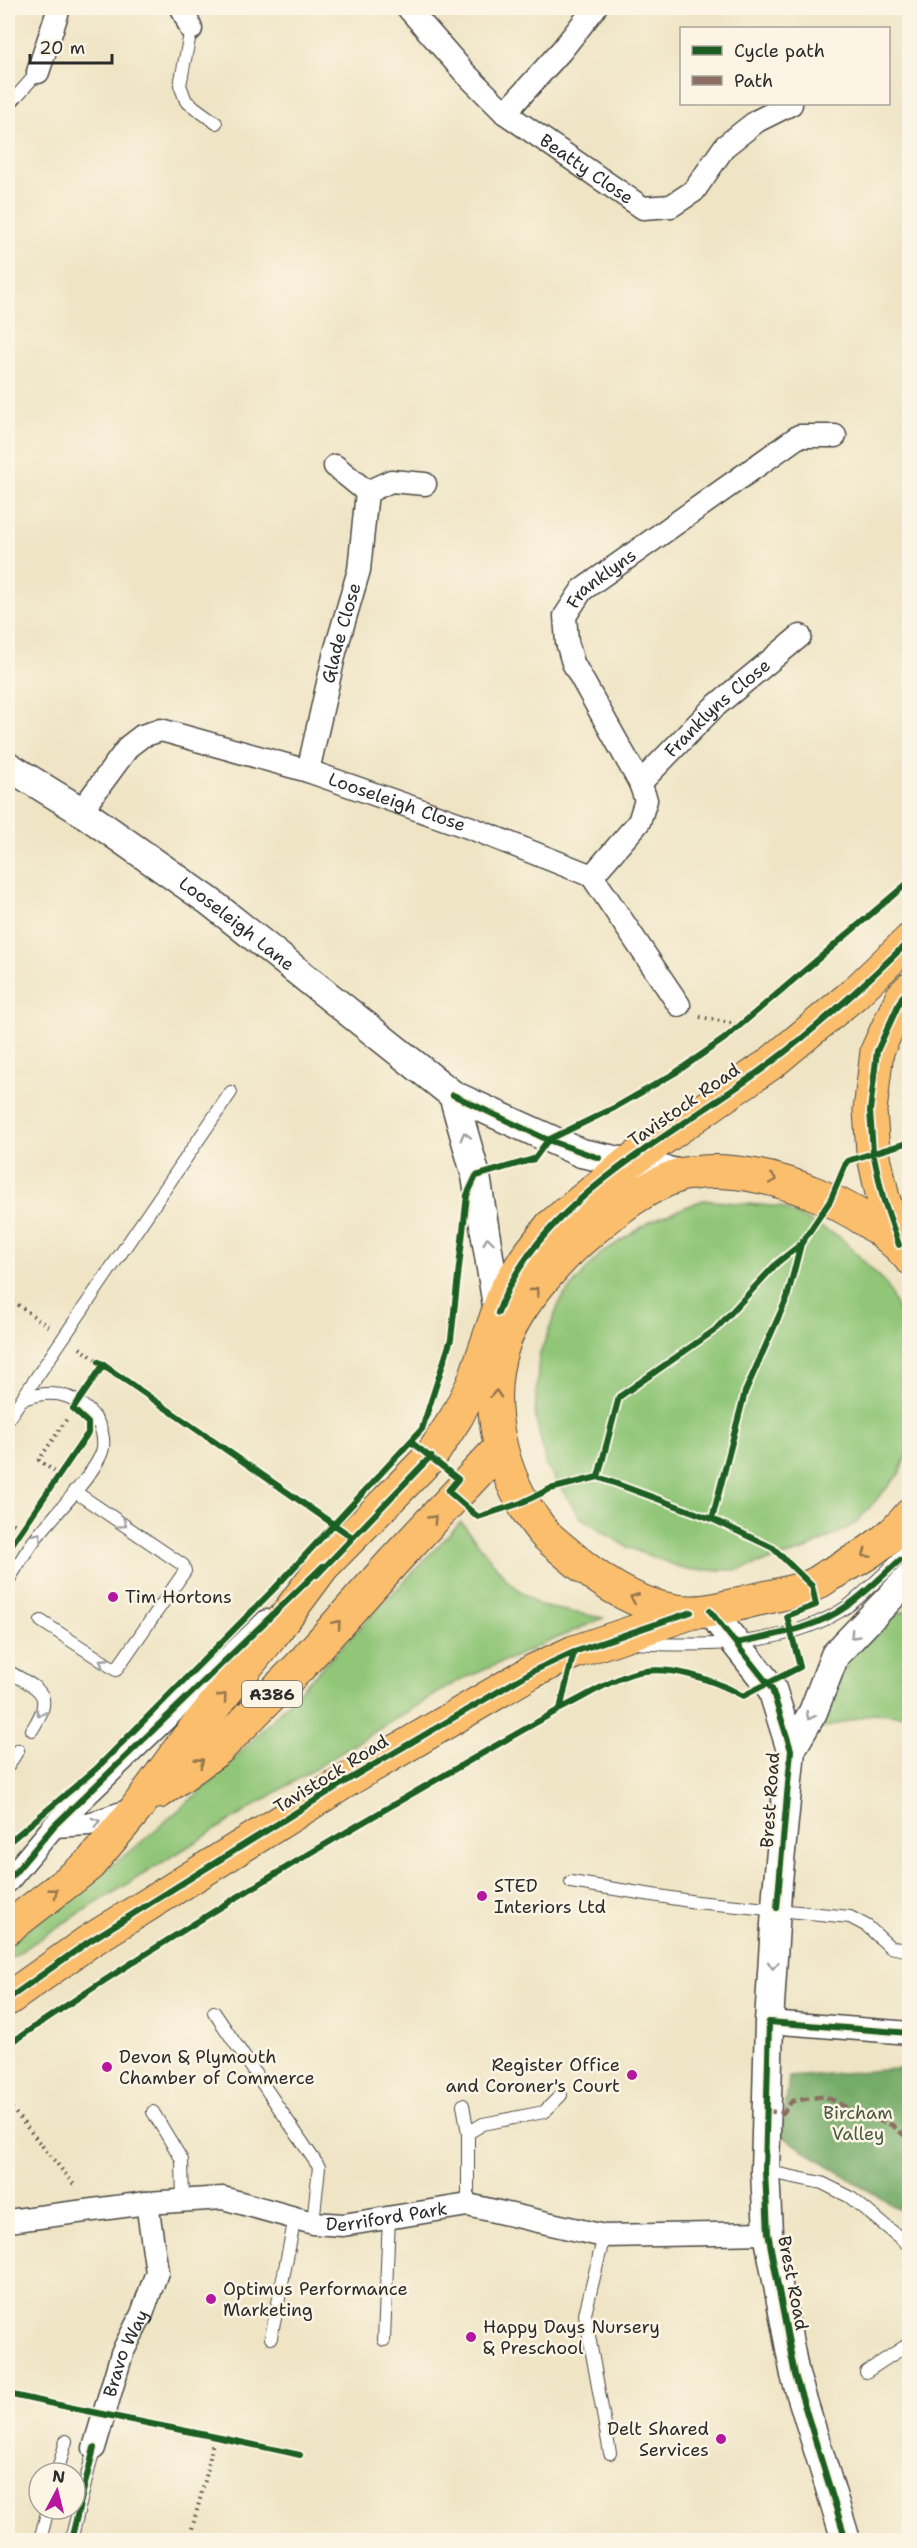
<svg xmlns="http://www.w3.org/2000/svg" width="917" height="2548" font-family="'Shantell Sans',sans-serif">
<rect width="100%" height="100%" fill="#fcf5e5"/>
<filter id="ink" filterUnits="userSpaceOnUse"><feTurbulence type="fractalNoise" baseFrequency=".0167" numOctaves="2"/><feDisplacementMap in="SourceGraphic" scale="12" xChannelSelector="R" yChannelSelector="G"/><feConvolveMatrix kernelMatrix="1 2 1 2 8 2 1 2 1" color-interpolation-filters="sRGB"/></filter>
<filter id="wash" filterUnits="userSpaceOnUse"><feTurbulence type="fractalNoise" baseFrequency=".008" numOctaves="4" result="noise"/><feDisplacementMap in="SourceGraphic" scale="24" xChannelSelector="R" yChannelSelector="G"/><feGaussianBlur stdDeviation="1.35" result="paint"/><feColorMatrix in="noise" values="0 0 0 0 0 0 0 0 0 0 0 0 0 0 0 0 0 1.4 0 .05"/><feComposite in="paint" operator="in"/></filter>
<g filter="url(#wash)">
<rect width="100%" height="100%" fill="#efe4c4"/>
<path fill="#91c678" stroke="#5e7852" stroke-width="1.5" d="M703,1200L781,1207L840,1237L886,1284L909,1334V1448L899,1474L855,1524L803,1551L737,1570H687L627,1547L580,1517L546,1465L535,1414L539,1356L561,1299L600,1254L651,1221Z
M461,1522L508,1581L540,1606L603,1618L454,1683L59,1926L8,1960V1944L132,1850L217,1777Z
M909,1609V1716L875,1713L817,1730L850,1659L882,1621Z"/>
<path fill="#74ab68" stroke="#506b4a" stroke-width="1.5" d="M909,2068L910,2069L909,2216L782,2136L789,2077Z"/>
</g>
<g filter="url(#ink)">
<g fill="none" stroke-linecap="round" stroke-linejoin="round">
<defs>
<path id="service" d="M191,29L180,85L186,101L216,123
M8,106L38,72
M8,1419L231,1092
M8,1581C16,1568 24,1554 33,1542C47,1522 101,1469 103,1447C105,1430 95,1414 82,1405C64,1390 41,1392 21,1400
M41,1621L116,1670L185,1571L183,1565L74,1491
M634,1643C702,1647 789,1647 848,1606C856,1600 864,1592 872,1585C886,1572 899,1561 910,1545
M8,1671C39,1690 56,1692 32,1730
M8,1766L18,1750
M571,1882L696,1902L850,1917L867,1926L890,1947L910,1951
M214,2012L319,2167L313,2223
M463,2105L468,2133V2205
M153,2112L182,2160L183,2200
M468,2133L483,2124L544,2112L561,2095
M765,2171L822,2183L850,2197L910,2246
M604,2236L585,2314L610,2453
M271,2338L295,2218
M384,2340L389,2217
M866,2372L910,2343
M57,2473L66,2441
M40,2540L48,2509
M71,2540L94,2448"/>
<g id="minor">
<path d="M182,8L191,29"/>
<path id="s1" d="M408,8L465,73L505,113L643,208L671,206L694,191L725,146L757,121L791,104"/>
<path d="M38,72L59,8"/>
<path d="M505,113L561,51L595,8"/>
<path d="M335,466L367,492L391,481L425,484"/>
<path id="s2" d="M308,771L335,652L359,570L367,492"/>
<path id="s3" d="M640,783L713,708L800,636"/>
<path id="s4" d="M81,811L129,746L142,736L161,730L308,771L471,828L592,876L679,1005"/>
<path id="s5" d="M592,876L639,822L646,800L640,783L573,663L567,642L565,616L582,590L799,436H835"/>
<path d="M54,1826L89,1824L134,1809"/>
<path d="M8,1881L54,1826L267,1621"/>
<path d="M769,2022L910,2033"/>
<path id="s6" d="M8,2221L147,2203L223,2198L313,2223L343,2225L468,2205L604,2236L768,2233"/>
<path id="s7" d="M94,2448L122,2353L142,2314L157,2272L147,2203"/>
</g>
<g id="tertiary">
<path id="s8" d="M8,766L81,811L209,901L453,1095L581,1153L682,1174"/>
<path d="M453,1095L476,1176L499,1318"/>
<path d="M710,1611L772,1689L791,1750L777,1892L769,2022L765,2171L768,2233L795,2375L846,2540"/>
<path d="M791,1750L813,1712L835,1655L910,1577"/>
</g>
<path id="trunk" d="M899,1245L883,1198L873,1152L870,1111L877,1051L902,997L910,989
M910,1258C866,1206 770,1167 702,1172C695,1173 687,1173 680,1175C646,1186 617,1209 590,1232C560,1257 517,1304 504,1342C482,1403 501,1479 540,1528C547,1538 559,1546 569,1555C603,1584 647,1613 694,1612C713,1612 731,1606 749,1601C769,1597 790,1593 810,1586C817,1584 823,1579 829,1575C859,1559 888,1543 910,1515
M159,1792L218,1749L301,1665L393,1562L499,1449
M8,1928L89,1865L136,1809L187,1739L271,1636L323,1566L431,1456L457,1416L473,1384L505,1292L525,1260L551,1226L629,1162L770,1064L854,994L910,940
M8,1999L88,1942L351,1778L533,1671L574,1652L690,1613"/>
</defs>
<use href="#service" stroke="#484742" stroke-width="14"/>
<use href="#minor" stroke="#484742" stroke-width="25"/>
<use href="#tertiary" stroke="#484742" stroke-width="31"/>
<use href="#trunk" stroke="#484742" stroke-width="35"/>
<path stroke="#484742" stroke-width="4" stroke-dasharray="1.5 4.5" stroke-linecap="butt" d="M700,1017L741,1025
M8,1298L49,1327
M80,1348L99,1362
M59,1475L39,1460L68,1417
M8,1520L21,1529
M8,2104L76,2187
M189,2540L207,2473L214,2436"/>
<use href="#service" stroke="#fff" stroke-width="12"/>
<use href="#minor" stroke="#fff" stroke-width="22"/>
<use href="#tertiary" stroke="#fff" stroke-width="28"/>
<use href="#trunk" stroke="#fabe6d" stroke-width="33"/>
<path stroke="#8d6e63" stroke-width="4.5" stroke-dasharray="9 4.5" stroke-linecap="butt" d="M766,2111L783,2113L792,2101L825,2096L857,2113L892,2125L910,2140"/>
<defs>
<path id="cycleway" d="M453,1095L548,1140L599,1158
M899,1245L883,1198L873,1152L870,1111L877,1051L902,997L910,989
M498,1313C536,1199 679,1133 769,1064C819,1027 865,984 910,940
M99,1362L352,1537
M411,1442L458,1479L448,1491L478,1517L521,1503L550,1489L598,1477L712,1519L773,1548L812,1586L816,1605L787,1616L800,1667L743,1696C713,1679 666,1663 631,1674C607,1682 583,1698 560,1709
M598,1477L619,1397L715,1330L777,1263L801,1244L830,1201L847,1161L910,1142
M712,1519L745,1392L787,1298L801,1244
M8,1550L88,1433V1423L73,1409L104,1364
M317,1575L431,1456
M710,1611L772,1689L791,1750L777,1908
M737,1643C774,1635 815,1629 847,1606C866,1593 883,1575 900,1560
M8,1843L96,1769L274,1589L422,1429L451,1339L467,1195L476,1176L534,1159L548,1140L614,1108L675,1073L724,1039L910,881
M8,1881L54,1826L323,1566
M8,1999L88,1942L351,1778L533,1671L574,1652L691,1612
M8,2045C185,1923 372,1816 560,1709L574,1652
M8,2394C105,2416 203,2433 300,2455
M71,2540L94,2448
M846,2540L795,2375L768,2233L765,2171L769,2022L910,2033"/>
</defs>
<use href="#cycleway" stroke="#fcf5e5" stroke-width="10"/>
<use href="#cycleway" stroke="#1b5e20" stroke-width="6"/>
</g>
<defs><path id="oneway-chevron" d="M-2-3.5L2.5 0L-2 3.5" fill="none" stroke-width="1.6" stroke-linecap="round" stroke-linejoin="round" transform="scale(1.5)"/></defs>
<g stroke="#a0a0a0">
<use href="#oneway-chevron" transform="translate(465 1136) rotate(-105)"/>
<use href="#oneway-chevron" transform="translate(488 1241) rotate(-98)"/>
<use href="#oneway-chevron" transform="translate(123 1524) rotate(34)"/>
<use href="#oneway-chevron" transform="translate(38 1536) rotate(-52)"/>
<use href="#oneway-chevron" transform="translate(854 1635) rotate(134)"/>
<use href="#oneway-chevron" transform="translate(103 1662) rotate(-147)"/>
<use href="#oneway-chevron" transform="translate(40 1713) rotate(112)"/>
<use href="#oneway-chevron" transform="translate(810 1716) rotate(117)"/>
<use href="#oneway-chevron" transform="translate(96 1822) rotate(-16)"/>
<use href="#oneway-chevron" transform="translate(773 1965) rotate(93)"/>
</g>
<g stroke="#92744c">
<use href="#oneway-chevron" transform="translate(773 1179) rotate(12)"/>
<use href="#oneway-chevron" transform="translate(535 1291) rotate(-53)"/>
<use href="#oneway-chevron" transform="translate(496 1394) rotate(-87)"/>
<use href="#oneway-chevron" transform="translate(433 1519) rotate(-47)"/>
<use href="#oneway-chevron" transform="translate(866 1554) rotate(145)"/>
<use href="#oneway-chevron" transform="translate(634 1598) rotate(-158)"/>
<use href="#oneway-chevron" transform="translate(337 1624) rotate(-49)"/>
<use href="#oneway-chevron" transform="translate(223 1697) rotate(-49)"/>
<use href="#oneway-chevron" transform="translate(200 1762) rotate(-36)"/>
<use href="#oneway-chevron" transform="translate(54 1892) rotate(-38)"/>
</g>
</g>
<g fill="#b5179e" stroke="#fcf5e5" stroke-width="2">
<circle cx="113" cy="1597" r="6"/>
<circle cx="482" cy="1896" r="6"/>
<circle cx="107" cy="2067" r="6"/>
<circle cx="632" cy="2075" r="6"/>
<circle cx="211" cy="2299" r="6"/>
<circle cx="471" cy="2337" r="6"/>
<circle cx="721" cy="2439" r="6"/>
</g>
<g text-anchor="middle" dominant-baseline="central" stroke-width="5" stroke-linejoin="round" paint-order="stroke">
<rect fill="#fcf5e5" stroke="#6a6863" stroke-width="1.5" x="242" y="1681" width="60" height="26" rx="4.5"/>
<g font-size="16" font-weight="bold" fill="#2b2b2b">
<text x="272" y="1694">A386</text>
</g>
<g font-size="18" fill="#2b2b2b" stroke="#fcf5e5">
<text stroke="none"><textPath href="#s1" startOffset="242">Beatty Close</textPath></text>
<text stroke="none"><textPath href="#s5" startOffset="351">Franklyns</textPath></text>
<text stroke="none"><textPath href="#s2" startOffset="142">Glade Close</textPath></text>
<text stroke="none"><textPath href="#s3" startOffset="108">Franklyns Close</textPath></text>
<text stroke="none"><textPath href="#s4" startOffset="364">Looseleigh Close</textPath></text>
<text stroke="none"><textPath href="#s8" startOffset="278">Looseleigh Lane</textPath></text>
<text transform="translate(684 1105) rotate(-35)">Tavistock Road</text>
<text transform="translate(331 1774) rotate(-32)">Tavistock Road</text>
<text transform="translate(770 1800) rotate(-86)">Brest Road</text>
<text stroke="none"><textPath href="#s6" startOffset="384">Derriford Park</textPath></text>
<text transform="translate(793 2283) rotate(79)">Brest Road</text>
<text stroke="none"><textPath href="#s7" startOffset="100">Bravo Way</textPath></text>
</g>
<g font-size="18" fill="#2b2b2b" stroke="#fcf5e5" text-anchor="start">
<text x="125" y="1597">Tim Hortons</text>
<text x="494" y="1886">STED<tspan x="494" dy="21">Interiors Ltd</tspan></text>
<text x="119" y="2057">Devon &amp; Plymouth<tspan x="119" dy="21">Chamber of Commerce</tspan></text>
<text x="620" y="2065" text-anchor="end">Register Office<tspan x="620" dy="21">and Coroner's Court</tspan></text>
<text x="223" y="2289">Optimus Performance<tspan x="223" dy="21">Marketing</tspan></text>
<text x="483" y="2327">Happy Days Nursery<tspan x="483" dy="21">&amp; Preschool</tspan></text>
<text x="709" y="2429" text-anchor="end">Delt Shared<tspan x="709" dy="21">Services</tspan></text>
</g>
<g font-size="18" fill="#4a5a42" stroke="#fcf5e5">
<text x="858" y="2113">Bircham<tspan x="858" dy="21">Valley</tspan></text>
</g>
</g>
<rect width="917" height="2548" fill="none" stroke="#fcf5e5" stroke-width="30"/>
<rect x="680" y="27" width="210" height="78" fill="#fcf5e5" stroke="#a8a49b" stroke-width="1.5"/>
<rect x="692" y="46" width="30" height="9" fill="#1b5e20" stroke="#a8a49b" stroke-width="1.5"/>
<text x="734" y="57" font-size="18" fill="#2b2b2b">Cycle path</text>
<rect x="692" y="76" width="30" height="9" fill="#8d6e63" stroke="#a8a49b" stroke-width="1.5"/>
<text x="734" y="87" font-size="18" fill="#2b2b2b">Path</text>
<g transform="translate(57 2491) rotate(7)"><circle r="28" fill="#fcf5e5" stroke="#a8a49b" stroke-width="1.5"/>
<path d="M0-4.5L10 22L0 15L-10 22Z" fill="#b5179e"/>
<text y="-9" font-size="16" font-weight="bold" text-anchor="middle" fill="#2b2b2b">N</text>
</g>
<path d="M30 54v9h82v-9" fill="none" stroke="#2b2b2b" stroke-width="3"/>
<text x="39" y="54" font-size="18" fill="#2b2b2b" stroke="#fcf5e5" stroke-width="4.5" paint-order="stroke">20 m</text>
</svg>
